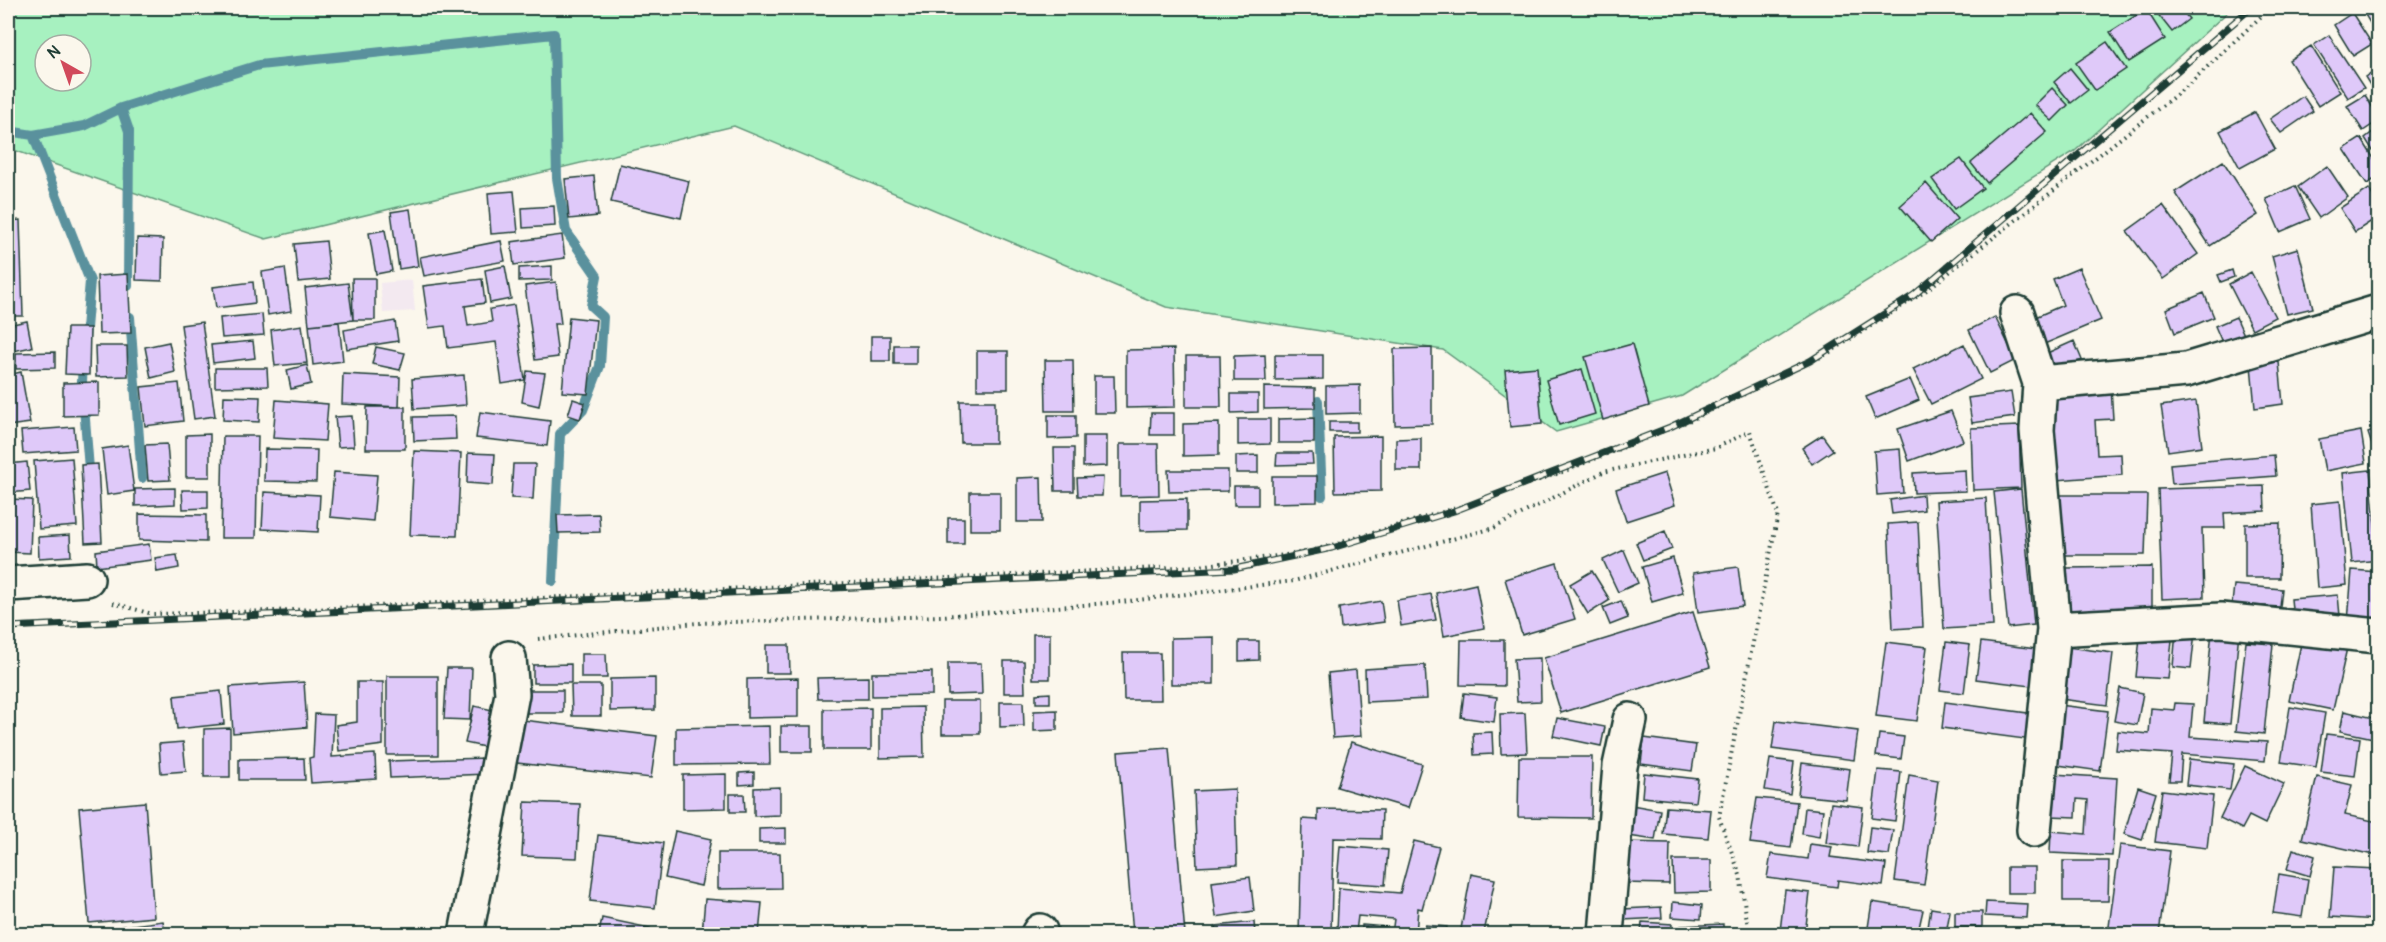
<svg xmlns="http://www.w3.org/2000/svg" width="2386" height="942" font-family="Pangolin,sans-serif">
<rect width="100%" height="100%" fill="#fbf7ec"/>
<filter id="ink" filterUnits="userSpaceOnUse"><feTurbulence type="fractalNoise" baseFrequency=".0167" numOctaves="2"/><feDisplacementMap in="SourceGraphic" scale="12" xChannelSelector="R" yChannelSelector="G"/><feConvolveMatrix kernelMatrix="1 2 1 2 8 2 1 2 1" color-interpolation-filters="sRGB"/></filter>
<g filter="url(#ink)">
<path fill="#f3e9f0" d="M412,280L415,311L383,313L380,283Z"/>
<path fill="#a7f1c0" stroke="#63977a" stroke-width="1.5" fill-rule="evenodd" d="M8,8H2232L2075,151L1682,396L1556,432L1443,350L1166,307L734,126L266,239L8,148ZM45,45H81V81H45Z"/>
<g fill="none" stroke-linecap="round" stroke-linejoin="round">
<path stroke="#5a919d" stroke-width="10" d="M121,108L129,131L128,286
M8,131L33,135L84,126L121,108L259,65L554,34L557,178L566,231L597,276L591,306L603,317L600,366L583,410L560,434L553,581
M33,135L90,281L85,340
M130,317L142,478
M83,362L82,382L89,469
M1318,401L1322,496"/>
</g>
<path fill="#dfc9f9" stroke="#1f3d34" stroke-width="1.5" d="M2153,8H2180L2189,19L2172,32Z
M2361,8H2378V25L2373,28Z
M2146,9L2165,39L2129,62L2110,32Z
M2352,13L2372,44L2353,56L2334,25Z
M2329,35L2364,88L2348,98L2314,45Z
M2107,42L2126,69L2095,90L2076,63Z
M2311,46L2340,92L2318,106L2289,60Z
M2070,68L2088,90L2071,103L2054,82Z
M2378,68V98L2365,77Z
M2052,88L2068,105L2052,121L2035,105Z
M2365,95L2378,116V121L2363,131L2347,106Z
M2303,96L2313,111L2281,133L2270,119Z
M2255,112L2275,149L2240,168L2220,131Z
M2030,113L2047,132L1987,183L1971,163Z
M2378,128V159L2365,138Z
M2361,138L2378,165V177L2367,184L2344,149Z
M1961,159L1983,188L1954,209L1932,179Z
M2223,161L2258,215L2210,246L2175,192Z
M620,164L689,181L681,218L611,202Z
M2327,166L2348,197L2319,218L2298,187Z
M594,176L598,216L569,219L565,179Z
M1926,183L1957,219L1931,242L1900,206Z
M2295,186L2310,219L2280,232L2266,199Z
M2369,189L2378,205V217L2355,232L2340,208Z
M514,191L518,232L491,234L488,193Z
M2163,205L2198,254L2163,279L2127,231Z
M554,206L555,226L523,228L522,208Z
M410,209L418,266L399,269L391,212Z
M20,220L23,316H8V221Z
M385,230L392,271L376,274L369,233Z
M562,235L565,258L514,265L511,242Z
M137,238L163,239L162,281L136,280Z
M326,241L330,279L298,282L294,244Z
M501,241L505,261L424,276L420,257Z
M2298,248L2313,308L2287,314L2272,256Z
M505,266L511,299L490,303L485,270Z
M552,266V280L519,281V268Z
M285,268L291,311L268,315L262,272Z
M2079,268L2101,320L2042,345L2031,319L2063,305L2053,279Z
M2232,270L2234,277L2221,282L2218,275Z
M2251,272L2275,317L2252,329L2229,284Z
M128,274L131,333L99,334L97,276Z
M352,278H375V320H353Z
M482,279L485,303L465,306L468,326L492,322L490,309L514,305L525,380L502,384L496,342L448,348L445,326L429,328L423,286Z
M253,282L255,303L216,308L213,287Z
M556,282L561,324H554L558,357L535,360L525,286Z
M348,283L353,320L309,325L305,288Z
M2204,293L2214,317L2175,333L2166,309Z
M262,314L264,335L222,338L220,318Z
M569,317L596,320L588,394L562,392Z
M1995,317L2016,360L1990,373L1969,330Z
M2236,317L2245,337L2224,347L2215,326Z
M27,321L32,347L8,352V325Z
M395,321L398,341L347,349L344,330Z
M202,322L215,416L194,419L181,325Z
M339,322L343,361L313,365L309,325Z
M302,325L307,363L275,366L271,330Z
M67,328H90L89,375L65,374Z
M871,336H890V361H871Z
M253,341L255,358L213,363L211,345Z
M2074,341L2082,360L2053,372L2045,354Z
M169,342L175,372L151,378L145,347Z
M1632,344L1649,406L1603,420L1585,357Z
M1964,344L1981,379L1931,404L1913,369Z
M894,345H916V364H894Z
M95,346H127L128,376L96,377Z
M376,347L405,353L400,370L372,364Z
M1432,348V424L1395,425L1394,349Z
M1174,349L1175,407L1126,408V350Z
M977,351H1008V389H977Z
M55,352V368L16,369V353Z
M1265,355L1266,381H1234V356Z
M1275,355H1323V379L1275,380Z
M1186,356H1220L1221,407H1186Z
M1045,360H1073L1074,411H1046Z
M2279,362L2283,404L2255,408L2251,365Z
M307,365L311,384L291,389L287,370Z
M1537,367L1542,424L1510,427L1505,370Z
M215,368H267L268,386L215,387Z
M1582,369L1595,414L1559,425L1546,380Z
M527,371L545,373L539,406L522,402Z
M21,372L30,423L8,426V375Z
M343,374L400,377L399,407L342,404Z
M464,375L466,405L414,409L412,379Z
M1094,376H1114L1115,413H1094Z
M1910,379L1919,400L1875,419L1866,397Z
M99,382V415L63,416V383Z
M179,383L183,421L145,426L141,387Z
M1360,385V413L1326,414V386Z
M1264,387L1315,388V408L1264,409Z
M2111,388L2113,419L2095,420L2097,455L2121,454L2122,475L2056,480L2050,392Z
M2011,392L2015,417L1972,423L1968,398Z
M1231,394H1258V412L1231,413Z
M224,396L260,397L259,422L223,420Z
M573,399L585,403L580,419L568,415Z
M276,400L328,404L325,441L273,438Z
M960,401H995V443H961Z
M2196,401L2202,446L2168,451L2161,406Z
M367,407H405V449H366Z
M1951,411L1963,441L1909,461L1898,429Z
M480,412L550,421L547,446L476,438Z
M1151,413H1174V435H1150Z
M1048,415H1076V438L1048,439Z
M352,416L354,446L338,447L335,417Z
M455,416L456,439L414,441L413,417Z
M1314,418V443H1278V419Z
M1238,419H1270V444L1238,445Z
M1329,422H1357V432H1329Z
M1219,423V455L1183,456V424Z
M2019,426L2021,488L1973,490L1971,428Z
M74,427L76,450L23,454L21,431Z
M2378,429V463L2368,433Z
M2361,431L2366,463L2325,471L2319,439Z
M210,434V477H186V435Z
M1822,435L1833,450L1812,464L1802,448Z
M223,436H258L256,538H221Z
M1083,436H1107V466L1083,467Z
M1381,436V491L1335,492L1334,437Z
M1421,438V470H1396V439Z
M167,444L170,480L148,481L145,445Z
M1120,444H1158L1159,495L1120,496Z
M128,445L134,491L107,495L102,449Z
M1054,448H1074V491H1055Z
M265,449L317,450L316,482L264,481Z
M1900,449L1903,493L1877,495L1874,451Z
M414,451L461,453L457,536L410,535Z
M468,453L495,454L493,485L467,483Z
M1277,453H1312L1313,464L1276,465Z
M1258,455V473H1236V456Z
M2274,455L2276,476L2172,484L2170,464Z
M72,458L77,526L39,529L34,461Z
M27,462L30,491L8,493V464Z
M98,464L102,542L85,543L81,465Z
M513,464H535L533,499L511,498Z
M1168,470H1228V491L1169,492Z
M1965,470L1966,491L1914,493L1913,473Z
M2370,470L2378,560L2352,563L2343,473Z
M334,472L377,475L373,521L330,517Z
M1665,473L1675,505L1626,521L1616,489Z
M1272,476H1317V502L1272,503Z
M1041,477L1042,522H1017V478Z
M1103,477L1102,496H1078L1077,478Z
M1234,486H1258V505H1234Z
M2264,486L2265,511L2224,513L2225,528H2202L2204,597L2162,599L2158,489Z
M175,488V504L135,506V489Z
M2021,489L2034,625L2008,628L1994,492Z
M182,490H208V508L183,509Z
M264,492L320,495L318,532L262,529Z
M970,492H1000V530H970Z
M1923,495L1924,510L1892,514L1890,500Z
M2060,495H2147L2145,555H2059Z
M1986,498L1993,626L1944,629L1936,501Z
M8,499L32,500L30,553L8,552Z
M1187,499V530L1140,531V500Z
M2340,501L2347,585L2317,588L2311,504Z
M139,514L206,515V542L139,540Z
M599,514L600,532L558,533L557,515Z
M948,518H964V544H948Z
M1918,522L1923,627L1893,629L1888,524Z
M2280,523L2279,578H2245V524Z
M1665,531L1672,549L1643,560L1636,543Z
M70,535L71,556L39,558L38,537Z
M149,544L151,560L97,567L96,551Z
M1624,550L1638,583L1618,592L1603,560Z
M177,555L179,568L157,572L155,558Z
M1673,558L1683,593L1652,602L1642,567Z
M1557,563L1575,619L1522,635L1505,579Z
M1738,567L1743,606L1698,612L1693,573Z
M2152,567V611H2064V568Z
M2352,570L2378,572V623L2348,622Z
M1592,571L1610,600L1588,614L1570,584Z
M1476,584L1484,628L1444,636L1436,593Z
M2234,585L2282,589L2280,607L2232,604Z
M1431,594L1436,620L1401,626L1397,600Z
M2338,595L2340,616L2293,619L2291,599Z
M1381,601L1384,622L1341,628L1339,608Z
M1621,601L1628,618L1610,625L1603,608Z
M1693,612L1710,667L1561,713L1544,658Z
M2176,630L2195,632L2191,669L2173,667Z
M2212,630L2239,632L2230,724L2204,722Z
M1033,634H1050V679H1033Z
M1214,637V684H1171V638Z
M2140,637L2172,640L2168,679L2136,677Z
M2302,639L2347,648L2333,710L2289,701Z
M1461,640H1504V686L1460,685Z
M1239,641H1259V660L1239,661Z
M1886,642L1927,647L1917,721L1876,716Z
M1946,642L1970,645L1964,693L1940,690Z
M1981,642L2036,649L2031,686L1976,679Z
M2246,642L2273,644L2264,734L2236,731Z
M766,645H789L790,673H766Z
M2067,647L2113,653L2107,705L2060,699Z
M1123,653H1160L1161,700H1124Z
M581,654H606L607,678H581Z
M1540,658L1541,701L1517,702L1514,659Z
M1004,661H1024L1025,693H1004Z
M948,663H981L982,694L948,695Z
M571,664V683H533V665Z
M1425,665L1427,699L1366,702L1365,669Z
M447,668H472L470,720L444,719Z
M1356,670L1361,736L1333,738L1328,673Z
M932,672V695L872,696V673Z
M387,676H438V755H387Z
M868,677V699H818L817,678Z
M655,678V710L610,711V679Z
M798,678V717L747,718V679Z
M304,682L307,727L233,733L230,687Z
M357,682H383V745L339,751L336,725L357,722Z
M571,685H601V716H572Z
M2120,688L2143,693L2137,725L2114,721Z
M523,690H563V713H523Z
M221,691L224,724L177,729L174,696Z
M1050,693V703H1036V694Z
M1464,693L1497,697L1494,722L1461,717Z
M942,701H980V734H942Z
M1000,702H1023L1024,726L1000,727Z
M1945,702L2035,714L2032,740L1942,728Z
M2175,703L2193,704L2190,737L2267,742L2265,761L2182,754L2180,781H2169L2172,754L2116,750L2118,731L2149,734L2151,708L2174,710Z
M2059,705L2108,711L2100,771L2051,764Z
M474,706L502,712L494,749L465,743Z
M923,707L924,757L880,758V708Z
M2290,707L2325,713L2316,767L2281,762Z
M871,708V750H824V709Z
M1057,710V730L1034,731V711Z
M2344,711L2378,719V739L2340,731Z
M1525,713L1527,753L1501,754L1500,714Z
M315,714L334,715L332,757L375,754L376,779L311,783L309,758L313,757Z
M1557,718L1605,727L1601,746L1553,736Z
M514,719L657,736L651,778L508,762Z
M1776,721L1858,731L1854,760L1772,749Z
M769,726L770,764L676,765V728Z
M781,726H812V752H781Z
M230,728V777H204V729Z
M1492,732L1493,754L1474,755L1473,733Z
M1879,734L1904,737L1901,759L1876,756Z
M2326,734L2360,738L2355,776L2321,772Z
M1644,738L1696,745L1692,771L1641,764Z
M183,742L186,771L161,773L159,744Z
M1351,742L1422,764L1408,808L1337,787Z
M1169,748L1185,934H1133L1118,752Z
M1519,757H1592L1591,818L1518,817Z
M304,758L305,780H239V759Z
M486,758L487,774L390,778L389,761Z
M1770,759L1794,762L1790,794L1765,790Z
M2189,759L2234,764L2230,790L2186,785Z
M1802,763L1850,769L1846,800L1798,795Z
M2245,766L2284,784L2265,824L2249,816L2242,829L2220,818Z
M1878,770L1901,772L1895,821L1872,818Z
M754,772V784L739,785V773Z
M1644,773L1698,779L1695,802L1642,797Z
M726,774V808L683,809V775Z
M2053,774L2117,778L2112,856L2050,853L2051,831L2086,834L2088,800L2077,799L2076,817L2050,816Z
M1909,775L1938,780L1924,885L1895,881Z
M2317,777L2352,785L2345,815L2378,822V856L2302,839Z
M780,787V815L754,816V788Z
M2138,787L2156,793L2142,840L2124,834Z
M1235,789L1237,865L1197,867L1194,791Z
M2162,790L2213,796L2207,848L2155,842Z
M730,794H744L745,812H730Z
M1757,798L1797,802L1791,848L1750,843Z
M145,802L154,917L89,923L79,808Z
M525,802L580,804L577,858L522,856Z
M1831,803L1863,807L1858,847L1826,843Z
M1626,804L1660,810L1655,840L1622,835Z
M1666,807L1711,810L1708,838L1663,834Z
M1805,808L1823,810L1819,837L1802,834Z
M1318,809L1382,810L1381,839L1333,838L1331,934H1299L1302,819L1318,820Z
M1870,827L1893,830L1889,855L1867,853Z
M786,828V843H759V829Z
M675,831L711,839L701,886L665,878Z
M598,835L663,843L655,908L590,901Z
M1414,841L1439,847L1422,909L1418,908L1416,934H1392L1394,919L1358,916L1356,932L1337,930L1339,888L1400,893Z
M1623,842L1670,843L1669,884L1622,883Z
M1810,844L1832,847L1830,857L1886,864L1883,886L1838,880L1837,887L1767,878L1771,854L1808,859Z
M2120,845L2170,851L2159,934H2108Z
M1340,846L1388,850L1385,885L1337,882Z
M2293,849L2315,856L2310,876L2287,869Z
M718,853H780L781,888L718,889Z
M1673,860H1711V892L1674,893Z
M2063,861H2109L2108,901H2063Z
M2007,867H2035V893H2007Z
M2334,867L2378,869V920L2330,917Z
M1471,874L1495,879L1484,933L1461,929Z
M2279,874L2308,879L2302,917L2273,913Z
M1250,877L1254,911L1216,917L1212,882Z
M8,879L13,910L8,911Z
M1785,890L1810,893L1805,934L1780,931Z
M705,899L762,903L759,934H702Z
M1673,902L1702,905L1701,919L1672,917Z
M1872,902L1923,910L1918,932L1902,929L1901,934H1867Z
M1986,902L2028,904L2027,918L1985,916Z
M1661,907L1662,918L1623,920V909Z
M1931,908L1950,911L1947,928L1981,934H1927Z
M1955,912H1982V927H1955Z
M602,918L650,928L649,934H599Z
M163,921L165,934H88V931Z
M1254,922L1255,934H1217L1216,926Z
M1642,922L1672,924L1671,934H1641Z
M1723,924V934H1681V926Z
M1362,925L1386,927V934H1362Z
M1425,925L1447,927L1446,934H1424Z"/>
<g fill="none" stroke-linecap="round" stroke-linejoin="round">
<defs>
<path id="street" d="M2017,313L2040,383L2037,430L2054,629L2034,830
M2040,383L2186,370L2378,312
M8,584L87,579
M2054,629L2221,620L2378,636
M466,934L512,694L509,658
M1038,934L1040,931
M1606,934L1620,766L1630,720"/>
</defs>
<use href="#street" stroke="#1f3d34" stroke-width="38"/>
<path stroke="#1f3d34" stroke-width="4" stroke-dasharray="1.5 4.5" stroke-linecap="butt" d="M113,603L152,614L273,611L1199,566L1308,552L1466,505L1565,471L1693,419L1827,354L1924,292L2186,87L2270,8
M538,639L697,623L942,616L1121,602L1294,581L1494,528L1603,472L1716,448L1750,431L1778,514L1719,817L1740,875L1749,934"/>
<use href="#street" stroke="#fbf7ec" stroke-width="33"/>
<defs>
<path id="rail" d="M8,627L1234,569L1332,548L1454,511L1670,427L1810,361L1914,295L2251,8"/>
</defs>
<use href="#rail" stroke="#1f3d34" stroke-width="7"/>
<use href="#rail" stroke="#fbf7ec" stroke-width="4.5" stroke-dasharray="14" stroke-linecap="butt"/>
</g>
</g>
<rect width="2386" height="942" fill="none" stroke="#fbf7ec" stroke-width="30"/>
<rect x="15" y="15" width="2356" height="912" fill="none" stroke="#1f3d34" stroke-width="2" filter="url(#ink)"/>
<g transform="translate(63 63) rotate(320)"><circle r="28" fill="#fbf7ec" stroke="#a3ada2" stroke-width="1.5"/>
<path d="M0-4.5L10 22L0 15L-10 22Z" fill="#d1495b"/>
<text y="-9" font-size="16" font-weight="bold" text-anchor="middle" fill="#1f3d34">N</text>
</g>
</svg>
